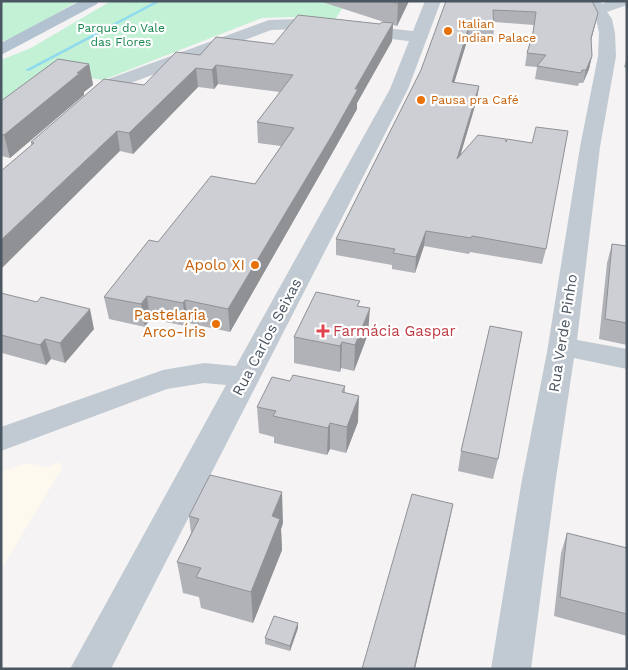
<svg xmlns="http://www.w3.org/2000/svg" width="628" height="670" font-family="'Work Sans',sans-serif">
<rect width="100%" height="100%" fill="#f5f3f3"/>
<path fill="#fdf9ef" d="M58,462L63,467L1,570V472L27,463L48,467Z"/>
<path fill="#c3f1d5" d="M1,1H78L17,36L1,42Z
M111,1H347L334,21L291,17L262,18L103,80L59,73L1,116V60L31,48Z"/>
<g fill="none" stroke-linecap="round" stroke-linejoin="round">
<path fill="#90daee" fill-rule="evenodd" d="M131,1H138L139,2L137,3Z
M156,1H161L29,71L25,70Z"/>
<path fill="#c1cad2" fill-rule="evenodd" d="M425,1H441L408,89L111,669H70L226,385L204,383L167,389L1,451V427L163,370L204,363L236,366L390,89L409,41L299,29L271,30L115,89L95,108L88,110L81,108L79,104L103,81L269,20L299,19L413,31Z
M585,1H600L602,4L609,1H627V5L607,12L612,19L615,33L616,56L600,147L577,340L627,349V369L574,358L555,485L531,669H491L521,485L547,352L580,147L598,56L599,33L596,19Z"/>
<path fill="#b3c2d1" fill-rule="evenodd" d="M80,1H99L97,4L1,55V43Z"/>
</g>
<path fill="#b0b2b7" d="M319,1H409L397,26L393,25L392,41L357,103V109L330,157L230,332L188,323L186,326L150,319L145,327L109,319L104,297L158,242L255,184L281,146L258,143L257,122L280,92L218,84L214,89L198,87L133,154L120,151L31,145V142L144,85L200,55L274,44L380,24L384,22Z
M446,1L598,13L591,41L592,56L589,69L583,83H579L578,86L535,79L537,67L525,66L527,53L532,36L534,25L494,22V29L493,41L468,38L454,83L479,86L477,99L460,155L546,249L542,264L470,252L469,254L424,246L415,273L392,269V265L336,255V239L421,70Z
M627,57V68L624,67Z
M89,64L93,85L84,92V95L10,158L1,156V101Z
M612,244L627,246V345L599,339L607,263Z
M1,293L94,329L65,363L51,359L46,365L2,353L1,354Z
M359,306L368,334L354,371L341,368L340,372L294,363V337Z
M345,386V392L358,422L346,453L330,449L327,455L274,443V437L259,433L257,407Z
M461,451L498,459L493,479L458,471Z
M189,516L283,523L281,529L282,550L253,623L201,608L199,597L183,593L177,562L191,533Z
M567,533L627,548V636L554,616L561,553Z
M298,628L290,651L265,644V638Z"/>
<path fill="#909195" d="M399,1H409L397,26L398,4Z
M598,13L595,25L588,51L591,38Z
M393,23L392,41L357,103V109L330,157L230,332L228,309Z
M469,26L468,38L450,96L452,82Z
M592,56L589,69L583,83L586,70Z
M89,64L93,85L84,92V95L10,158L4,135Z
M216,65L218,84L214,89L212,70Z
M196,68L198,87L133,154L129,133Z
M479,86L477,99L455,174L457,159Z
M117,131L120,151L1,269V240Z
M426,231L424,246L415,273L416,257Z
M147,296L150,319L145,327L141,304Z
M185,300L188,323L186,326L183,303Z
M370,308L368,334L354,371L355,345Z
M90,309L94,329L65,363L60,343Z
M45,339L51,359L46,365L40,345Z
M342,342L341,368L340,372V346Z
M359,396L358,422L346,453L347,427Z
M330,423V449L327,455L328,428Z
M282,492L283,523L281,529L282,550L253,623L251,592L272,516Z
M453,504L449,524L415,669H414Z
M298,623V628L290,651V646Z"/>
<path fill="#cdcfd5" stroke="#909195" d="M391,1H399L398,4Z
M446,1H592L598,13L591,38L592,56L586,70H582L581,73L537,66L546,55L527,53L533,33L536,12L493,10L494,29L469,26L452,82L479,86L457,159L478,135L506,139V142L507,139L532,143L536,127L568,131L546,249L472,236L471,238L426,231L416,257L393,253L395,249L336,239L421,70Z
M298,15L380,24L382,22L393,23L355,89H358L331,137L228,309L185,300L183,303L147,296L141,304L104,297L149,240L158,242L211,176L255,184L294,128L257,122L293,75L216,65L212,70L196,68L129,133L117,131L1,240V171L34,143L31,142L104,79L144,85L176,52L200,55L216,37L274,44Z
M58,59L89,64L77,73H80L4,135L1,134V101Z
M612,244L627,246V323L605,319Z
M316,292L360,301L357,306L370,308L355,345L342,342L340,346L294,337Z
M1,293L37,302L41,297L90,309L60,343L45,339L40,345L1,335Z
M490,326L522,332L498,459L461,451Z
M293,375L345,386L342,392L359,396L347,427L330,423L328,428L273,416L276,411L257,407L272,377L290,381Z
M210,475L282,492L272,516L280,519L251,592L196,577L201,568L177,562L199,519L189,516Z
M412,494L453,504L414,669H362Z
M567,533L627,548V614L560,597Z
M274,616L298,623L290,646L265,638Z"/>
<g fill="#e8710a" stroke="#fff" stroke-width="2">
<circle cx="448" cy="31" r="5"/>
<circle cx="421" cy="100" r="5"/>
<circle cx="255" cy="265" r="5"/>
<circle cx="216" cy="324" r="5"/>
</g>
<path fill="#e0444e" stroke="#fff" stroke-width="2" d="M320.5 323.5h5v5h5v5h-5v5h-5v-5h-5v-5h5z"/>
<g text-anchor="middle" dominant-baseline="central" stroke-width="4.5" stroke-linejoin="round" paint-order="stroke">
<g font-size="12" fill="#c56008" stroke="#fff" text-anchor="start">
<text x="458" y="24">Italian<tspan x="458" dy="14">Indian Palace</tspan></text>
<text x="431" y="100">Pausa pra Café</text>
</g>
<g font-size="12" fill="#17864f" stroke="#fff">
<text x="121" y="28">Parque do Vale<tspan x="121" dy="14">das Flores</tspan></text>
</g>
<g font-size="15" fill="#c56008" stroke="#fff" text-anchor="end">
<text x="245" y="265">Apolo XI</text>
<text x="206" y="315">Pastelaria<tspan x="206" dy="17">Arco-Íris</tspan></text>
</g>
<g font-size="15" fill="#be3a42" stroke="#fff" text-anchor="start">
<text x="333" y="331">Farmácia Gaspar</text>
</g>
<g font-size="15" fill="#4a5661" stroke="#fff">
<text transform="translate(563 333) rotate(-81)">Rua Verde Pinho</text>
<text transform="translate(267 337) rotate(-62)">Rua Carlos Seixas</text>
</g>
</g>
<rect width="628" height="670" fill="none" stroke="#4a5661" stroke-width="5"/>
</svg>
